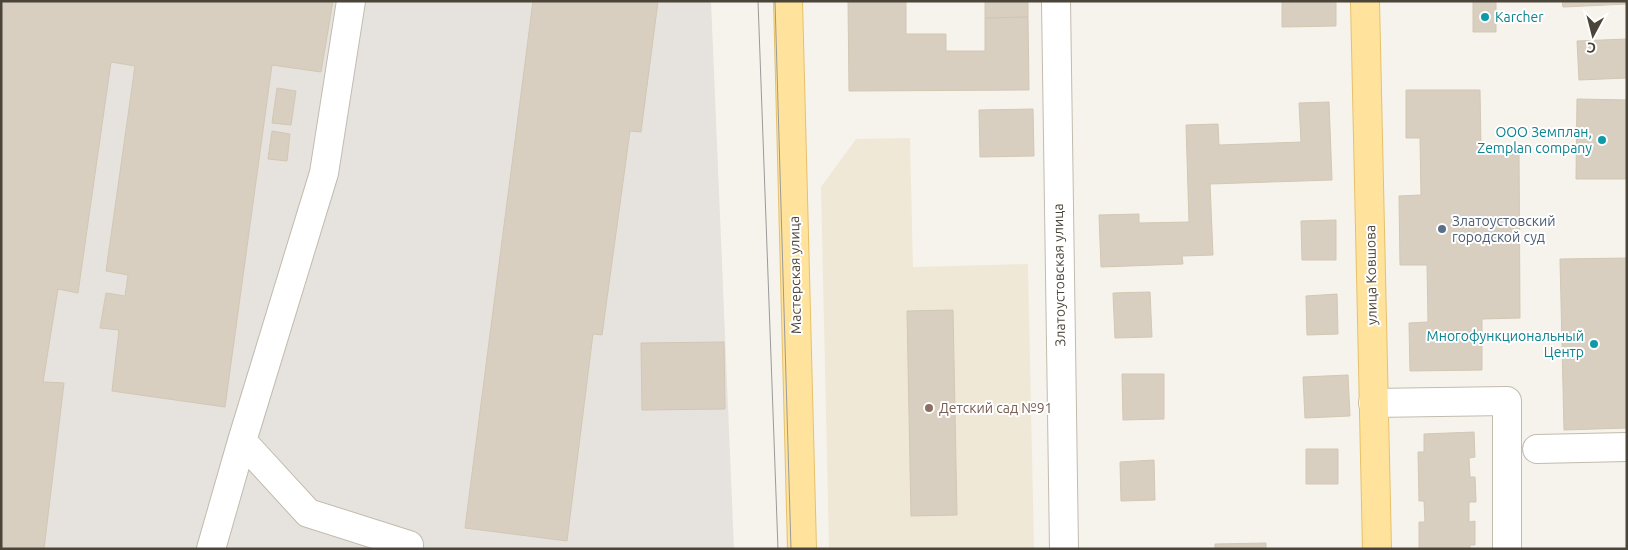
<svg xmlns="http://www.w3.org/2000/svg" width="1628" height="550" font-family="Ubuntu,sans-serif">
<rect width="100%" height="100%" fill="#f6f3ec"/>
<path fill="#e6e2dd" d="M1,1H711L734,549H1Z"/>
<path fill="#efe8d6" d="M910,138L913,267L1028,264L1034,549H829L821,187L856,139Z"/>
<path fill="#d8cfc1" stroke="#d3c7b4" d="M1,1H333L321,72L272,65L225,407L112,391L119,330L100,328L106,293L125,296L128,275L106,271L135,66L111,62L78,293L58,289L43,382L64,383L44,549H1Z
M533,1H658L641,132L630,131L602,335L593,334L567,541L465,528Z
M848,1H906V34H946V51H985V18L1028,17L1029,90L849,91Z
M985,1H1028V17L985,18Z
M1282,1H1336V26L1282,27Z
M1473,1H1496V32H1473Z
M1562,1H1627V4L1563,7Z
M1627,39V78L1579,80L1577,41Z
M277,88L296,91L291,125L272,123Z
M1406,90H1480L1481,148H1519L1520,318L1482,319V370L1410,371L1409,323L1428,322L1427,265H1400L1399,196L1421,195L1420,138H1406Z
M1577,99L1627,100V179H1576Z
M1329,102L1332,180L1210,184L1213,255L1182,256L1183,264L1101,267L1099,215L1139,214V223L1189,222L1186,125L1218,124L1219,145L1301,142L1299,103Z
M1033,109L1034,156L980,157L979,110Z
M272,131L290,134L287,161L268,159Z
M1336,220V260H1302L1301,221Z
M1627,258V428L1564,430L1560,259Z
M1150,292L1152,337L1115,338L1113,293Z
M1337,294L1338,334L1307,335L1306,296Z
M953,310L957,515L911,516L907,311Z
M724,342L725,409L642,410L641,343Z
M1122,374H1164V419L1123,420Z
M1348,375L1350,416L1305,418L1303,377Z
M1474,432L1475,457L1469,458L1470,477H1475L1476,502H1469V522L1475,521V545H1470V549H1419V522H1425L1424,501H1419L1418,452H1424V434Z
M1306,449H1338V484H1306Z
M1154,460L1155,500L1121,501L1120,462Z
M1266,543V549H1215V544Z"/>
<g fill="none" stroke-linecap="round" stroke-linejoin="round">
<defs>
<path id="minor" d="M351,1L324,173L242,441L308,513L409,545
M1056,1L1064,549
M1373,403L1507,401V549
M1537,449L1627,447
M211,549L242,441"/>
<path id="major" d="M788,1L802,549
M1365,1L1377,549"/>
</defs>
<use href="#minor" stroke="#c2bbae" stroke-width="30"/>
<use href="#major" stroke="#e6c16a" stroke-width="30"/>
<use href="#minor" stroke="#fff" stroke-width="28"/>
<use href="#major" stroke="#ffe39c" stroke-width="28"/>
<path stroke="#9a9a9a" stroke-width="1" d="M758,1L778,549
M775,1L791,549"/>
</g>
<g fill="#0f9aa8" stroke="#fff" stroke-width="2">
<circle cx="1485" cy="17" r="5"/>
<circle cx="1602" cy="140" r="5"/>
<circle cx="1594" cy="344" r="5"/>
</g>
<circle fill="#5c6f8a" stroke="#fff" stroke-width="2" cx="1442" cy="229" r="5"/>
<circle fill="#8d6e63" stroke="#fff" stroke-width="2" cx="929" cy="408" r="5"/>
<g text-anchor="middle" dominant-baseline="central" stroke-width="4" stroke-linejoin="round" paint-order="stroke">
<g font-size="14" fill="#0d838f" stroke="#fff" text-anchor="end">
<text x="1495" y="17" text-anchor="start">Karcher</text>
<text x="1592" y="132">ООО Земплан,<tspan x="1592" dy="16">Zemplan company</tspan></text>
<text x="1584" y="336">Многофункциональный<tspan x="1584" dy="16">Центр</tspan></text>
</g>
<g font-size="14" fill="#4e5e75" stroke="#fff" text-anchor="start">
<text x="1452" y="221">Златоустовский<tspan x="1452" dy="16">городской суд</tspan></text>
</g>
<g font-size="14" fill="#4b4439" stroke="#fff">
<text transform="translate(795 275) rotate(-91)">Мастерская улица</text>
<text transform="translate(1059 275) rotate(-91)">Златоустовская улица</text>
<text transform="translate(1371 275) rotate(-91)">улица Ковшова</text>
</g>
<g font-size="14" fill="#785e54" stroke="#fff" text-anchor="start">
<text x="939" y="408">Детский сад №91</text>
</g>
</g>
<rect width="1628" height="550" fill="none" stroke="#4b4439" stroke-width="5"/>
<g transform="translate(1593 35) rotate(187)" stroke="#ffffff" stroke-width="4" paint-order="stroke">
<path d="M0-4L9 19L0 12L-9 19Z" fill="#4b4439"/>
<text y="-8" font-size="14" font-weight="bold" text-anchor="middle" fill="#4b4439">С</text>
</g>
</svg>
